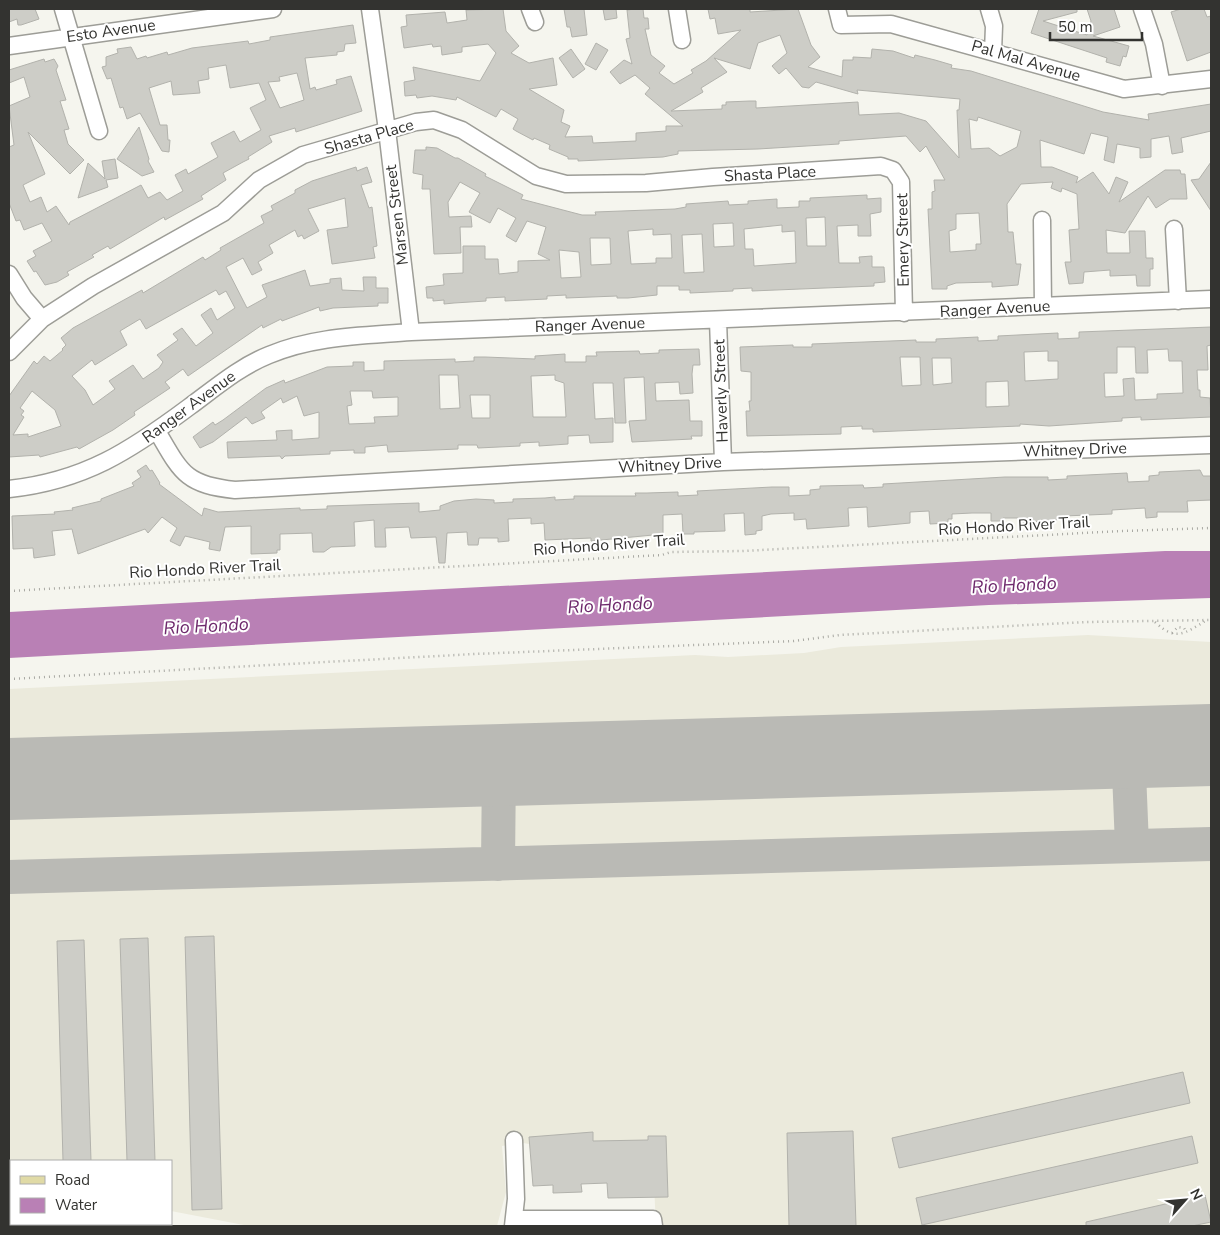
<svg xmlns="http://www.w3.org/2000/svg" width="1220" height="1235" font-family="'Nunito Sans',sans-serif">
<rect width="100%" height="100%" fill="#f5f5ee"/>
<path fill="#ebeadc" d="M1088,635L1211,642V1226H656L653,1164L523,1143L502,1146L506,1192L497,1226H249L171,1211V1161H11V1165L9,1164V689L695,655L728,657L804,653L841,647Z"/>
<path fill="#b980b5" d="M1165,551H1211V598L989,605L9,658V612Z"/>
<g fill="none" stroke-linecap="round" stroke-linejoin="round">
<path stroke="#babab5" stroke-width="34" d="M1128,748L1132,845
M498,864L499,765
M9,877L1211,844"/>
<path stroke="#babab5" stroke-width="82" d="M9,779L1211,745"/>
</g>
<path fill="#cdcdc7" stroke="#b2b2ac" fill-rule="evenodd" d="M9,9H35L39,19L21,25H18L17,19L9,22Z
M503,9L506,31L519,46L511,53L529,63L553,58L557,85L529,89L564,110L561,122L570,126L565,137L592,136L593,143L636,141V133L666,131V126H683L645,94L650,88L635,75L620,84L610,72L624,60L632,64L626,39L630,38L627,10L635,9H643L644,18H648L649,29H645L651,55L665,66L659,73L674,84L693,73L691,70L706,61L741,30L718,34L715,18L710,19L708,9H750V12L798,9L811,45L820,57L808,67L842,77L843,60H853V57L871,58L872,49L893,51L914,58L915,55L935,60L952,65L951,68L971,71L1103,112L1149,120L1148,114L1211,104V131L1181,138L1183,152L1172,154L1169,136L1151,139V157L1140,158V148L1117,144L1114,163L1104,160L1108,137L1091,133L1084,154L1040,140L1041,167H1052L1078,177L1076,183L1093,172L1109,194L1116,177L1128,182L1119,202L1165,170H1180L1181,174H1185L1187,199H1170L1156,208L1148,196L1125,233L1106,230L1107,253H1130L1129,231H1145L1146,258H1153V269H1150V286H1137L1136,275L1110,276V270L1084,272L1083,283L1069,284L1065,262H1071L1069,230L1079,229L1077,194L1062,188L1061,192L1051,188L1053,182L1021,184L1007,204L1008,232H1013L1016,264H1021L1018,285L992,287V282L956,283L947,286V289H932L928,209H932V192L935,191L934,180H945L926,146L920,152L906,136L839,141V144L758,149L678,151V154L663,157L578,161V159H568V157L549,149L550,145L534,138L533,140L516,131L513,129L518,119L501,109L496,117L457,97L456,100L432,96L417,98L416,95L405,96L404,82L415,80L413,67L480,81L496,53L488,44L462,47V52L442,55L441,46L433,47L432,44L404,48L401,27L407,26L406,15L445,12L447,23L467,20L466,10ZM780,35L787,53L772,66L779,74L786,68L802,87L809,88L816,82L858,94L857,90L960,99L959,110H957L959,158L926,121L899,113L859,115L858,102L756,108V101H750L726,102V105H722V109L671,111L703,92L701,88L727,72L714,58L750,69L758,43ZM978,117L1021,131L1017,147L1000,156L989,148L971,149L969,119L977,121ZM979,213L981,244H976V250L950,252L949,231L956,229V214Z
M564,9H584L587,35L572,37L570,27H567Z
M603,9H616L617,18L605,20Z
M1039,9H1077V12L1043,21L1087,35L1091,21L1087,9H1114L1120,27L1093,36L1129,46L1126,57L1123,56L1120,66L1106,62L1107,58L1031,33Z
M1181,9H1204L1207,17L1211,16V52L1187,61L1171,12Z
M353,25L356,43L345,44L344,51L337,52V55L305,58L310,89L315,87L316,90L337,84L336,80L351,76L362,111L296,132L295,128L269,136L272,142L248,157L249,159L243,162L223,173L226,180L201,196L203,199L165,220L164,217L110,249L108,246L92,255L94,257L67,272L69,275L57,282L45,285L36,271L34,272L27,261L36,256L33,251L52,241L42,223L24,230L20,220L16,221L9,203V147L14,145L9,106L30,97L24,77L9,83V70L44,59L45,62L54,59L58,66L56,70L66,100L60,101L69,129L64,130L68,144L84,160L70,174L28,132L45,174L23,185L30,202L41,197L47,212L56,206L69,225L70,222L141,185L148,198L160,192L167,200L183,191L175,175L186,169L188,174L218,157L211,143L234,131L240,142L261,130L250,108L266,100L259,83L230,88L226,65L208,68L209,79L198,81L200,93L173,95L171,81L149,88L160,125H167L168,140H170L169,152L162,151L140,113L127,119L123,107L120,108L111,78L107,79L102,67L106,66V57L118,53L117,49L131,47L137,59L146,56L147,58L167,52L168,55L192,48L248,41L249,44L270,40V37ZM297,73L304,100L280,108L268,82L280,81L279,77Z
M596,43L608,50L596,70L585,64Z
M571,49L585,69L573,78L559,58Z
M139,127L149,159L148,161L154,172L142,176L117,159Z
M426,147L437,148L455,158H458L486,174L485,176L523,195L521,199L582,215H596L595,212L675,209L686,207V204L728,201L729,205L748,204V201L777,199V208L799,207V201H810V198L867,195V199L881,198V212L870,214L871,236H858V225L837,226L839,263H860L859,257L872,256V267H884L885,282L874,283V286L752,291V288L733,289V291L690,293V290H679V286H657V295L628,298H617V296L566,298V295L547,296V299L505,301V297L486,298V301L454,303L444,304V300L433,301V298H427L426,287L444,285L443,274L463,273V246H485V259H498L499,274L518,272V261L550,260L538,254L546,227L527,221L516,242L506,236L516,218L498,208L490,223L469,212L480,193L460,182L448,202L449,217L471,216L472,227H460L461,253L434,254L430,189H422L423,175L413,173L415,150H426ZM825,217L826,246H807L806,218ZM733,223L734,246L714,247L713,224ZM782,225V232L795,231L796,263L754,266L753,249H745L744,229ZM653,229V235L671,234L672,258H656V263L631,264L628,231ZM702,234L704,272L684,273L682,235ZM590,238H610L611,264L591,265ZM559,250L579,252L581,277L561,278Z
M115,159L118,178L106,180L108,187L78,198L88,163L105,179L102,161Z
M1211,162V211L1191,180L1199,179Z
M356,167L357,171L367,167L372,182L361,185L369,208L372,207L377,246L373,247L375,258L332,264L327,230L348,227L345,198L308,209L319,231L304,239L302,235L298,237L295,230L269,245L273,253L258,262L262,270L252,275L243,258L226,267L247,308L267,297L262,285L305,270L310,286L330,283V279L341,278L342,290L364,291L363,277H376V288H388V303H378V306L333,308L320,311L319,307L282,321L281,319L263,328L262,325L188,376L183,369L165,382L170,388L134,412L135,415L113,430L79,449L77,447L40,457L39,455L9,457V396L34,361L37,364L44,356L50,361L63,350L62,349L66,345L61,338L73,328L142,290L143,293L203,257L205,260L221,250L220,248L264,223L261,216L273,210L271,206L295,193V190L312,181ZM216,290L219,295L226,291L235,308L217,320L211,308L201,315L213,333L196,346L182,328L173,334L178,340L157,355L163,362L159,368L143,379L133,365L109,381L115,389L93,405L85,390L72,376L92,360L95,365L127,345L120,331L140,319L146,329ZM32,391L55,410L61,426L28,437V434L13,435L24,417L21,415L24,411L20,408Z
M1211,327V345L1207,346L1208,370H1197L1198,390H1200V397L1210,398L1211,417L1141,420V417L1122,418V421L1049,426L1020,424V426L873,432V429H862V426L841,427V434L747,436L746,411H750L749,401H751V372L741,371L740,347L793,345V347H812V344L916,340V342H936V339L978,337V341L998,340V336L1058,333V339L1079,338V332ZM1117,347H1135L1136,373H1148L1147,350L1168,349L1169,361H1182L1183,393L1157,394V399L1135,400L1134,378L1123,379L1124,396L1105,397L1104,373H1117ZM1048,351V361H1058V379L1025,381L1024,352ZM900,357H920L921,385L902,386ZM932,358H951L952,383L933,385ZM1008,381L1009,406L986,407V382Z
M699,349L700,365H693L692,374L693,393L680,394L679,382L655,383L656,401L689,400L690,421H702V436H691L692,439L632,442L629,421L646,420L644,377L624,378L626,423H615L613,383H593L595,419L613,418V442L590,443L589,435L568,436V444L539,446V442L520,443V446L478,448L477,445H458V449L388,452L387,445L365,447V453H354V450L330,451V454L285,456L282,459L280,456L228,458L227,442L277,440L276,431L292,430V440L319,438V412L304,416L297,396L283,403L281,398L261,412L265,418L252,424L246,417L213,442L200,448L193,437L213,422L215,425L223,420L266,388L284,380L285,383L327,367L353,366V362H364V371L384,370V361L455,359V362L474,361V357H485L535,359V356L565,354V362H586V356H597L596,352L639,351L640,354L659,353V350ZM439,375H458L460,408L440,409ZM555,375V380L564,383L566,417H533L531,376ZM350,391H372L373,398L398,397V416L374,417L375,423L349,424L347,406L352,405ZM470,395H490V418H472Z
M146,465L150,471L152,470L160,483L159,484L202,516L204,508L218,512L300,508V510L327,509V506L419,503V512L440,510V506L454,501L476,499L494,500V503L513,502V499L545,498L555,497V500L574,499V496H636L635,493H647L678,492V496L698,495L697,491L772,487H789V496L810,495V490L820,489V486L863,485L864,488L883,487V484L1005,477H1048V480L1067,479V476L1127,473L1128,482L1149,481V476L1159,475V472L1200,470L1203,476H1211V500L1187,501L1188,512H1157V517L1146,518L1145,508L1112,510V514L1064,516V519L1023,523V518H1003V521H991V513H972L952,514V519H948V523L930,524L929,511L910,512V523L868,527L867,507L848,508L849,526L807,529L806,519L794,520V513L771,514L762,516V530L756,531V534L745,535L744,513L724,514L725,531L694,532V534H683L682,514L663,515V537L654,538L653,535L591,541V538L545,540L544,523L531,524V518L508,519L509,541L498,542V538H479L478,545H468L467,532L447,533L445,563H439L436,537L411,538L409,527L385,528L386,547H375L374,520L354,522L355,546L331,547L324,552H313L312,533L280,534V550H277V553L251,554V526L225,527L220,551L209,549L210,542L185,536L180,546L170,541L177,528L162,517L148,533L145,529L78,554L72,529L52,531L55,555L34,558L33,548L13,549L12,516L55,514L54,512L73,510L72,508L101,501V499L134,486L132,483L141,477L137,471Z
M214,936L222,1209L192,1210L185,937Z
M148,938L155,1161H127L120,939Z
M84,940L91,1161H63L57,941Z
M1183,1072L1190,1103L899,1168L892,1138Z
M853,1131L856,1226H789L787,1133Z
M593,1132V1141L648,1140V1136H666L668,1197L608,1198L607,1183L581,1184L582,1192L553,1193V1185L533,1186L529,1137Z
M1192,1136L1198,1163L922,1225L916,1198Z
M1205,1195L1211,1222L1192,1226H1086V1222Z"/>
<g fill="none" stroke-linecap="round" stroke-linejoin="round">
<defs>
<path id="minor" d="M63,9L99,131
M370,9L387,130L411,332
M530,9L535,22
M677,9L682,40
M837,9L841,25L891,24L1124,89L1211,79
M989,9L994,26L993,52
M1142,9L1154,44L1162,86
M9,46L273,9
M1042,220L1043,306
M1174,229L1178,301
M9,274L24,298L42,319
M718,320L723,462
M9,352L42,319L93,286L223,213L259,180L303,155L416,122L434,120L462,130L536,176L566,184L646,183L713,177L881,166L893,170L901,182L904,313
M157,431C181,472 185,485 235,490L723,462L1211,445
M9,489C84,481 130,451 189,407C215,388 239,367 269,355C314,336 362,336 411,332L1211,299
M514,1219H653L654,1226
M513,1226L516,1199L514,1140"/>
<path id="major" d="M9,1185H11
M9,1214L11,1215
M32,1224L38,1226
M148,1224L159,1226"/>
</defs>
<use href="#minor" stroke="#9d9d97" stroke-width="19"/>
<use href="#major" stroke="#969056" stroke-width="22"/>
<path stroke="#a8a8a2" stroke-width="2.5" stroke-dasharray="1 4" stroke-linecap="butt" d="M9,591L662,555L671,552L742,551L1122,531L1211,528
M1155,622C1176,642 1185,633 1207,620
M1172,633L1178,627L1184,628L1186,632
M9,679L475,654L794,641L840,635L1086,622L1211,620"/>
<use href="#minor" stroke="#fff" stroke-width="16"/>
<use href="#major" stroke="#e0daa6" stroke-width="20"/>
</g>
<g text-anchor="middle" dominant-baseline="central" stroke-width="4" stroke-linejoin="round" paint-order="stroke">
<g font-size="16" fill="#333330" stroke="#fff">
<text transform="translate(111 31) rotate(-8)">Esto Avenue</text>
<text transform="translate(1026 61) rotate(16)">Pal Mal Avenue</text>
<text transform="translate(369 137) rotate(-16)">Shasta Place</text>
<text transform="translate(770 174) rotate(-3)">Shasta Place</text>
<text transform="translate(397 215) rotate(-97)">Marsen Street</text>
<text transform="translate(903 240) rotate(-91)">Emery Street</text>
<text transform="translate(995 309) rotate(-3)">Ranger Avenue</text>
<text transform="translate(590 325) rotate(-2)">Ranger Avenue</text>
<text transform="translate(721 391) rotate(-92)">Haverly Street</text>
<text transform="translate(189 407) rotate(-36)">Ranger Avenue</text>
<text transform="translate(1075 450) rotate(-2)">Whitney Drive</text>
<text transform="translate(670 465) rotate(-3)">Whitney Drive</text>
<text transform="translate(1014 526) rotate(-3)">Rio Hondo River Trail</text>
<text transform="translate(609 545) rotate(-4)">Rio Hondo River Trail</text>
<text transform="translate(205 569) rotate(-3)">Rio Hondo River Trail</text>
</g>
<g font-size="18" font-style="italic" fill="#6e296c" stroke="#fff">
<text transform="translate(1014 585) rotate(-3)">Rio Hondo</text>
<text transform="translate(610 605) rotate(-3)">Rio Hondo</text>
<text transform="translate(206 626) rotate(-3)">Rio Hondo</text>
</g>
</g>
<rect width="1220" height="1235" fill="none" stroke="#333330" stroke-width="20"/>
<rect x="10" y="1160" width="162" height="65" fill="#ffffff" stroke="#adadac"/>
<rect x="20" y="1176" width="25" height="8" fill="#e0daa6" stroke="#adadac"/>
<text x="55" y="1185" font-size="15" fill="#333330">Road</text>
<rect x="20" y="1198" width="25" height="15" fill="#b980b5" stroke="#adadac"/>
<text x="55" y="1210" font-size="15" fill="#333330">Water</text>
<g transform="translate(1185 1200) rotate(63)" stroke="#ffffff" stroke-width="4" paint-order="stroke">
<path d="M0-4L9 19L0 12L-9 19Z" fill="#333330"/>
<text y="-8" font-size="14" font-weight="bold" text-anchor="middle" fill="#333330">N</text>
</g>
<path d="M1050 32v8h92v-8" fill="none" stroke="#333330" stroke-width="2.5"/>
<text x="1058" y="32" font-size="15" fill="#333330" stroke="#ffffff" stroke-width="4" paint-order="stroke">50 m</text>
</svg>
